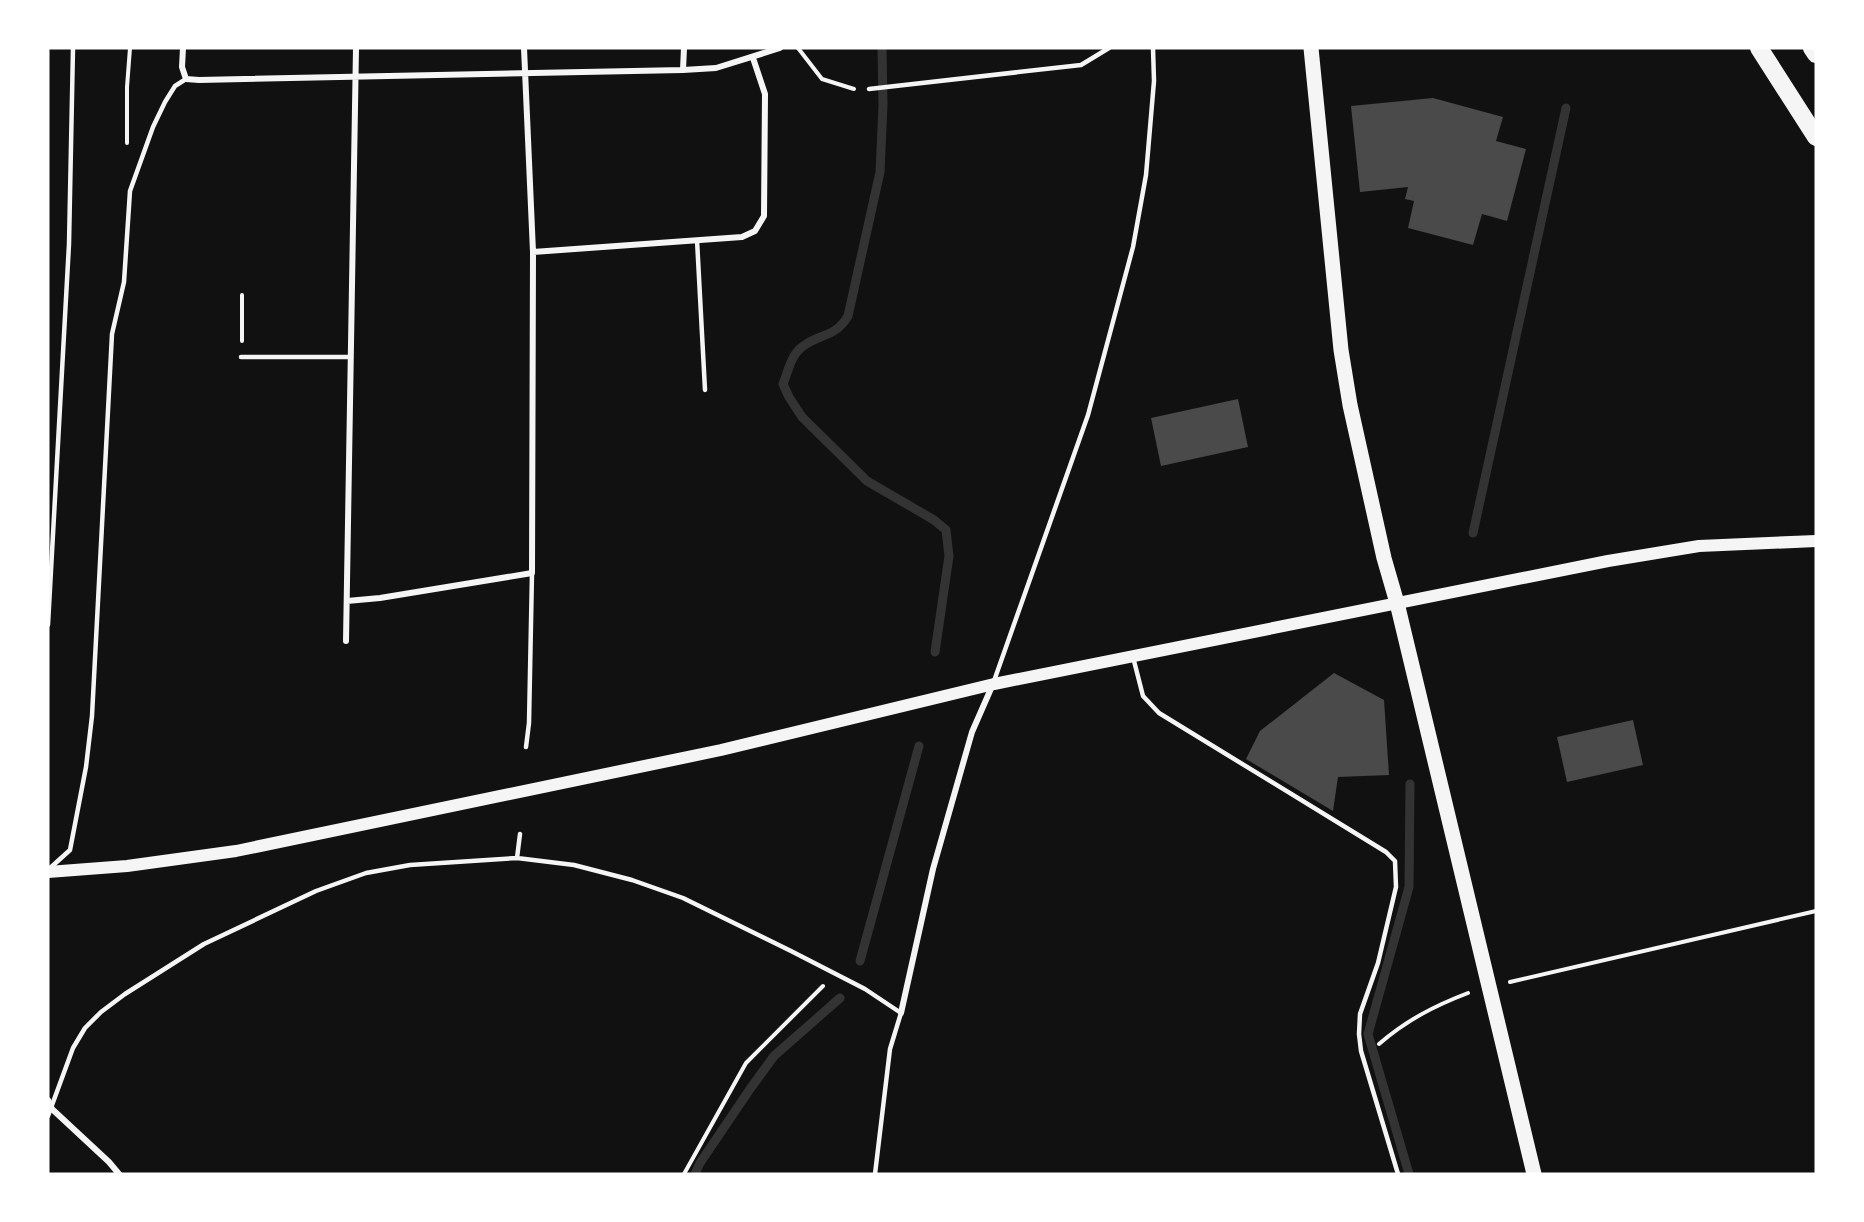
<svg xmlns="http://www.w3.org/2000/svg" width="1864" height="1222" font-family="Manrope,sans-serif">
<rect width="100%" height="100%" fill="#111"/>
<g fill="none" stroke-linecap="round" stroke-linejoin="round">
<path stroke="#333" stroke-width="9" d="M882,48L883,105L880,172L848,316C835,338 820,333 802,347C791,355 788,372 783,384L789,397L802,417L867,481L934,520L946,530L949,556L935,652
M1473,533L1566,108
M860,961L919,746
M695,1174L700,1163L750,1089L774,1056L840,998
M1409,1174L1368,1034L1409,887L1410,784"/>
</g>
<path fill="#4a4a4a" d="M1433,98L1503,117L1496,141L1526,149L1507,221L1482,214L1473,245L1408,228L1414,201L1405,199L1408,187L1360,192L1351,106Z
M1238,399L1248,447L1161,466L1151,418Z
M1334,673L1384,700L1389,775L1338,777L1333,811L1246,759L1260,731Z
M1633,720L1643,765L1567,782L1557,737Z"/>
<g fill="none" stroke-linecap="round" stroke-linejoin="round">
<path stroke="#f5f5f5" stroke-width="4" d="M798,48L822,79L854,89
M127,143V87L130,48
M242,341V295
M1510,982L1816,911
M1379,1044C1407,1020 1434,1006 1468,993
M684,1174L746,1063L823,986"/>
<path stroke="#f5f5f5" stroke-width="4.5" d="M869,89L1081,65L1109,48
M697,240L705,390
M241,357H351
M48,625L69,244L73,48
M1133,657L1143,696L1159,713L1386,852L1395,861L1396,887L1378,963L1360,1014L1359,1034L1361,1051L1398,1174
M994,681L1088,415L1133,247L1146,175L1154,81L1153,48
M526,747L529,723L532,573
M517,858L520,834
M49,869L70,850L86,767L92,716L112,334L124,282L130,191L153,127L165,102L175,86L186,79
M48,1116L73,1048L85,1028L101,1012L125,994L204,944L316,891L366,873L410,865L517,858L574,865L632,880L683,898L791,951L865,989L901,1013L890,1049L875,1174"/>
<path stroke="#f5f5f5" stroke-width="6" d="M183,48L182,67L186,79L199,80L683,70L716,68L780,48
M683,70L684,48
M533,252L742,237L755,231L764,216L765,94L753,58
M347,601L380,598L532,573L533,252L524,48
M346,641L356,48
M901,1013L933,869L972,732L993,684
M48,1100L52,1109L109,1162L119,1174"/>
<path stroke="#f5f5f5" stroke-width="12" d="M48,872L127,866L236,851L721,750L994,684L1608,561L1699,546L1816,541"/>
<path stroke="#f5f5f5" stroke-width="15" d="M1311,48L1341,350L1350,405L1384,558L1397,603L1534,1174"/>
<path stroke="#f5f5f5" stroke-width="18" d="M1759,48L1816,137
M1812,48L1816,54"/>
</g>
<rect width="1864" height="1222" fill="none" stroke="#ffffff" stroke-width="99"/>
</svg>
